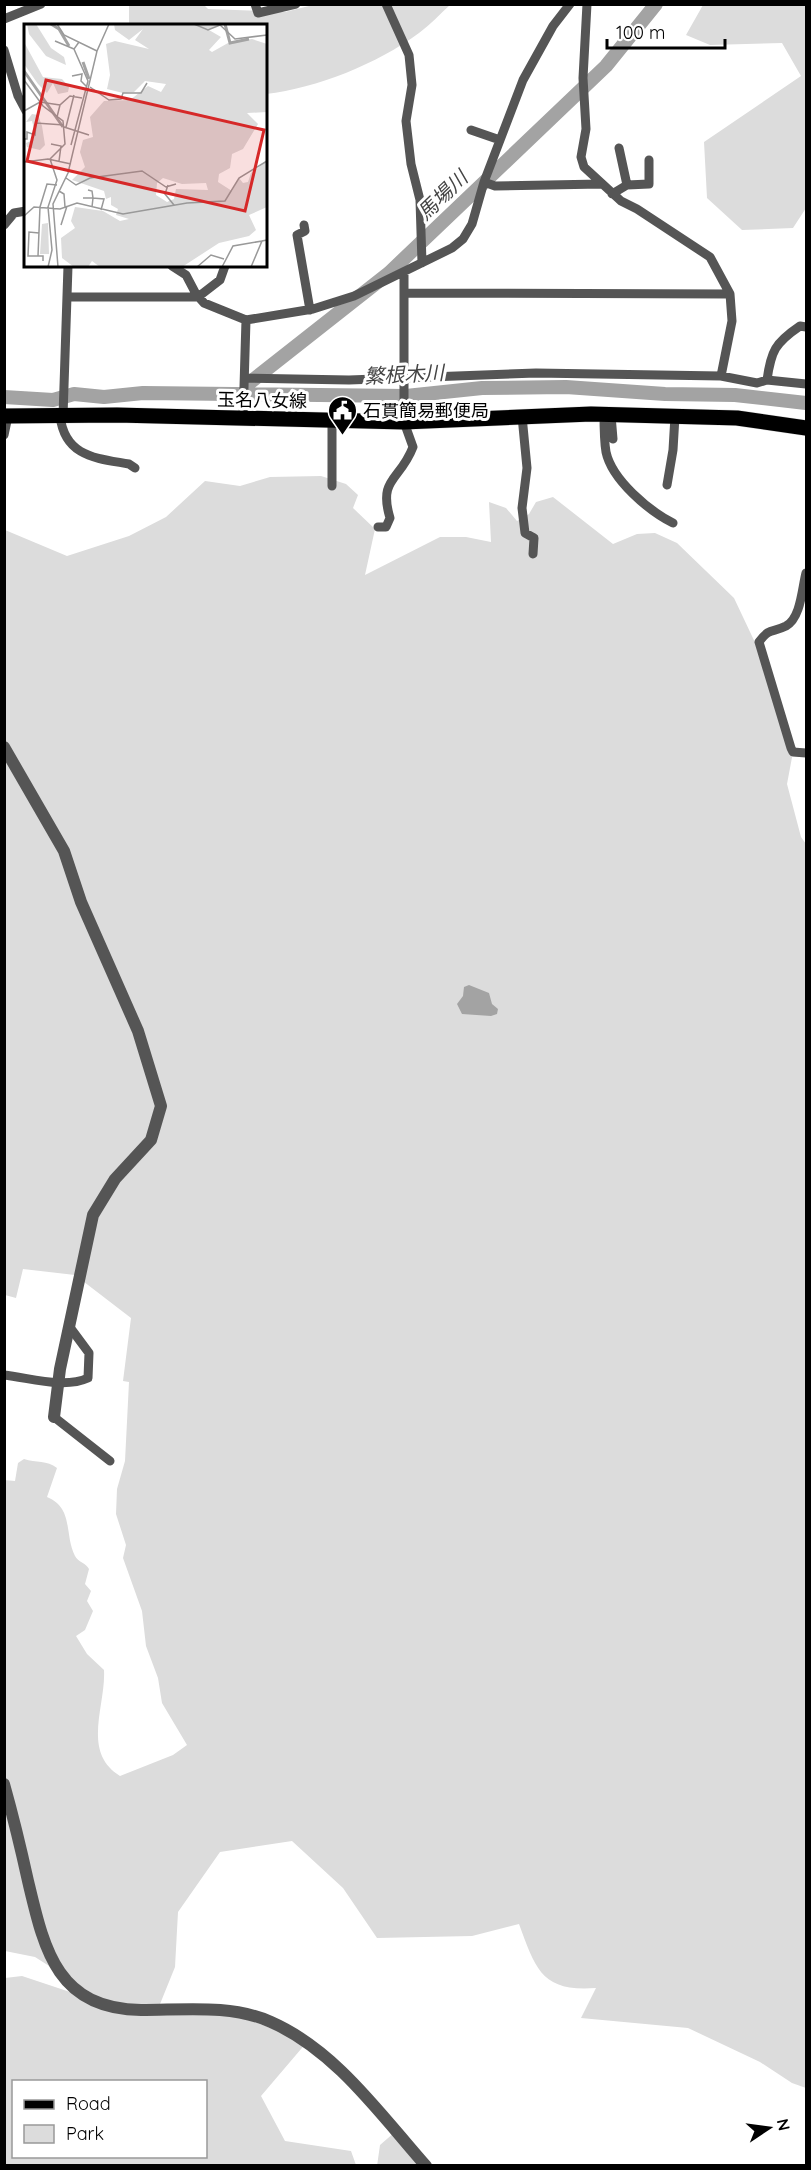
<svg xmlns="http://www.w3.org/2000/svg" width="811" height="2170" font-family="Quicksand,'Noto Sans JP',sans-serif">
<rect width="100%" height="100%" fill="#fff"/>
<path fill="#dcdcdc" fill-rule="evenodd" d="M129,5H204L208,9L285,12L313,5H450C440,14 430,25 419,33C377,64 317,88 266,94V26L129,25Z
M703,5H806V208L793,228L742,230L707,198L704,142L801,76L782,43L710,45L686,35Z
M321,476L346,484L358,495L353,508L375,529L365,575L440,537H466L491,542L489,502L506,508L517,521L529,514L536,502L553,497L613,544L637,534L655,533L677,543L734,598L768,670L793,752L787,784L801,837L806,844V2088L792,2083L760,2062L688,2028L581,2018L596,1988C542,1992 536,1970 519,1924L472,1936L377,1938L343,1888L292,1841L220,1852L178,1912L175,1967L158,2009L223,2010L307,2042L261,2096L285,2141L351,2151L356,2165H5V1978L22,1976L112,2006L35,1957L5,1951L4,1480L15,1481L18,1463L24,1459C36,1463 47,1460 57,1468L47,1497C74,1508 64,1534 75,1556C78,1562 86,1563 89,1569L85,1584L91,1591L87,1601L93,1611L85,1630L76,1636L87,1654L104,1670C106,1706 81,1752 120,1776L173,1755L187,1745L162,1703L158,1678L146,1646L142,1611L123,1558L126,1545L116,1514L117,1489L125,1461L129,1382L123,1381L131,1318L75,1275L23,1269L16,1298L5,1295V530L67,556L129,536L166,517L205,481L240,486L270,477ZM14,2082H206V2156H14Z
M395,2132L426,2166H377L380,2145Z"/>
<path fill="#a3a3a3" d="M469,985L489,993L492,1004L498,1009L497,1014L491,1016L462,1014L457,1004L463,996L464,987Z"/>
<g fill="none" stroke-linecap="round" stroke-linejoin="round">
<path stroke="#a3a3a3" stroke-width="14" d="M248,384L389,273L606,66L656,4
M4,397L53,400L74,394L104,397L143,393L406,396L482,388L566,387L665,394L735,395L806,403"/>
<defs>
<path id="primary" d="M4,416L117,415L404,422L591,414L737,418L806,428"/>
</defs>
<use href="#primary" stroke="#dbdbdb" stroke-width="16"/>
<path stroke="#555" stroke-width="9" d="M255,4L258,13L296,4
M386,4L409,55L412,85L406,121L411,164L420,200L422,263
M587,4L583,78L586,129L581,157L584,167L621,201L637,209L710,257L730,294L732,321L721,376
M4,19L41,4
M4,50L18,96L26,111
M471,130L500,140
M484,182L495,186L601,184
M627,185L649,184V160
M612,194L627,185L619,148
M4,225L14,213L26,211
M304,225L305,231L297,235L310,310
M172,266L186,275L196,294L204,303L246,320L313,309L354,296L452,248L463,239L472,224L484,182L523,80L553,26L570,4
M404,293L730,294
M67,297H198L220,280L225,266
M245,378L349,380L536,373L721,376L757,383L767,380L806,384
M767,380C771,351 775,343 800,326L806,327
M604,414C604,427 604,440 606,452C612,480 649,511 673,523
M611,415L613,439
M60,416C65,457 96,458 129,464L135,468
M63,416L68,266
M522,416L527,468L522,508L525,533L534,538L533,554
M243,420L246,320
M332,421V486
M4,435L8,416
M667,485L673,450L675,416
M378,527H386L390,518C378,478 400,481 413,447L404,422V272
M806,573C802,588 801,618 786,626C772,633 770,627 759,642L791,748L793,752L806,753
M4,1375C31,1378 64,1389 88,1378L89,1353L69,1326
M54,1417L110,1461"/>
<path stroke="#555" stroke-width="12" d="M4,747L64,851L81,902L138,1031L161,1106L151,1140L115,1179L93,1215L60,1369L54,1417
M4,1784C13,1816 21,1849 28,1881C44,1948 56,2009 141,2010C184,2010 231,2004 271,2022C335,2050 380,2114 426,2166"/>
<use href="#primary" stroke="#000" stroke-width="15"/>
</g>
<defs>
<symbol id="civic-pin" viewBox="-11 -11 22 30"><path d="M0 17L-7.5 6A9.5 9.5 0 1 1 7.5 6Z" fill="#000" stroke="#fff"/><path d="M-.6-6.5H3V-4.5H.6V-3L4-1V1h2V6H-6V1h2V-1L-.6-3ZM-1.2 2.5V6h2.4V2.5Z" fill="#fff"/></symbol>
</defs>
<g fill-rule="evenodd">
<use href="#civic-pin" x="326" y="394" width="33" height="45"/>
</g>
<g text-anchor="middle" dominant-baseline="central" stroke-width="6" stroke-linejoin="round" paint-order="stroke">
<g font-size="18" fill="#000" stroke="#fff">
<text transform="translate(262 400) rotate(1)">玉名八女線</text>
</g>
<g font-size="18" fill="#000" stroke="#fff" text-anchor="start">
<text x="363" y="410">石貫簡易郵便局</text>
</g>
<g font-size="20" font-style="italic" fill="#444" stroke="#fff">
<text transform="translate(442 195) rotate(-44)">馬場川</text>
<text transform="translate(404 374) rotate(-3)">繁根木川</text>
</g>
</g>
<g transform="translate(24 24)">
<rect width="243" height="243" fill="#fff"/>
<path d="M3,0H12L27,24L40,33L42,41L22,32L5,10ZM90,0H196L185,6L197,13L185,26L188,28L204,19L228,15L243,20V88L223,89L234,100L219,125L208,130L206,144L195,150L194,158L208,167L215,154L219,159L224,158L227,149L243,137V183L225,191L232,206L225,212L195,219L158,243H76L68,237L64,243H50L38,234L37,214L51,204L47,197L51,183L79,187L96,197L105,195L92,191L94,185L87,181V173L82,175L80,167L48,156L61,143L56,128L59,116L69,113L66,93L80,77L106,76L124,62L137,68L142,60L121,57L110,68L99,69L83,65L86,51L82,20L91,17L125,25L111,16L119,5L105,16L91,6ZM139,154L158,160L182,159L184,166L152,165L150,175L143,178L132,171L133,159ZM0,18L19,53L38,55L45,63L44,68L34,70L29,59L23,69L14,60L0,40ZM8,90L14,91L18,102L21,121L16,126L3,123L2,119L9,116L11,109L8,97L2,98ZM24,199L25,230H16L18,200Z" fill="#dcdcdc" fill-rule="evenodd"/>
<path fill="none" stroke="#a3a3a3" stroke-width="3" d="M27,0L35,5L45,22M201,0L206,19L225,15M59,38L65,55M0,47L39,103"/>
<path fill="none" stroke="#999" stroke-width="1.5" d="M33,0L40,11L73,27M170,0L184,6L196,1M195,0L211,15L243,11M31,17L50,25M48,52L58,50L57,57L63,63M0,56L19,82L39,97L41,120L26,135M66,63L85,76L97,75L99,69H117L123,59M0,87L16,78L36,81M33,93L36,81L46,72L58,74M40,103L65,111M42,103L50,71M0,115H3V108L11,111L12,99L40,101M27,120L37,122L35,137M47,121L64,57L50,25L55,18M0,138L24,135L47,140M42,154L52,161L66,154L118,147L142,163L152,160M144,161L141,170L150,181M35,167L40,170L41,183M59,174H69L68,167L64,166M68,183L69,174L80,175L77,186M0,192L10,183L36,185L53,179L99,190L163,179L201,177L215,154L243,137M37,201L43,182M15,209L5,208L4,232H19V237M14,232L16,183L23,160L33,161M24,243L28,226L24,183L33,156L26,135M34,243L29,180L44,149L73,27L85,0M173,243L187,231L200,235M198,243L209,222L238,217M227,243L238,217L243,216"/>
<path fill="#d62828" fill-opacity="0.15" stroke="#d62828" stroke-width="3" d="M22,56L240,106L221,187L3,137Z"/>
<rect width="243" height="243" fill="none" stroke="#000" stroke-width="3"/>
</g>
<rect width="811" height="2170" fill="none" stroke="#000000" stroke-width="12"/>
<rect x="12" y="2080" width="195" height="78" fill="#ffffff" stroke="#999999" stroke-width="1.5"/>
<rect x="24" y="2100" width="30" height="9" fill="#000000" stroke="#999999" stroke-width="1.5"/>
<text x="66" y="2110" font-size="18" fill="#000000">Road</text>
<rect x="24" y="2125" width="30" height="18" fill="#dcdcdc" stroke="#999999" stroke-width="1.5"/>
<text x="66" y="2140" font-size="18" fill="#000000">Park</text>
<g transform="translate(769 2128) rotate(77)" stroke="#ffffff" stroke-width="4.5" paint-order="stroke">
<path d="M0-4.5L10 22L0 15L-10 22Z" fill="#000000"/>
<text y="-9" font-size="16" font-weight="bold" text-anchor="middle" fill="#000000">N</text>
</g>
<path d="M607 39v9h118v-9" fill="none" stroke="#000000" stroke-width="3"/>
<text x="616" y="39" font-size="18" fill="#000000" stroke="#ffffff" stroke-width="4.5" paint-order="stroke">100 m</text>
</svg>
